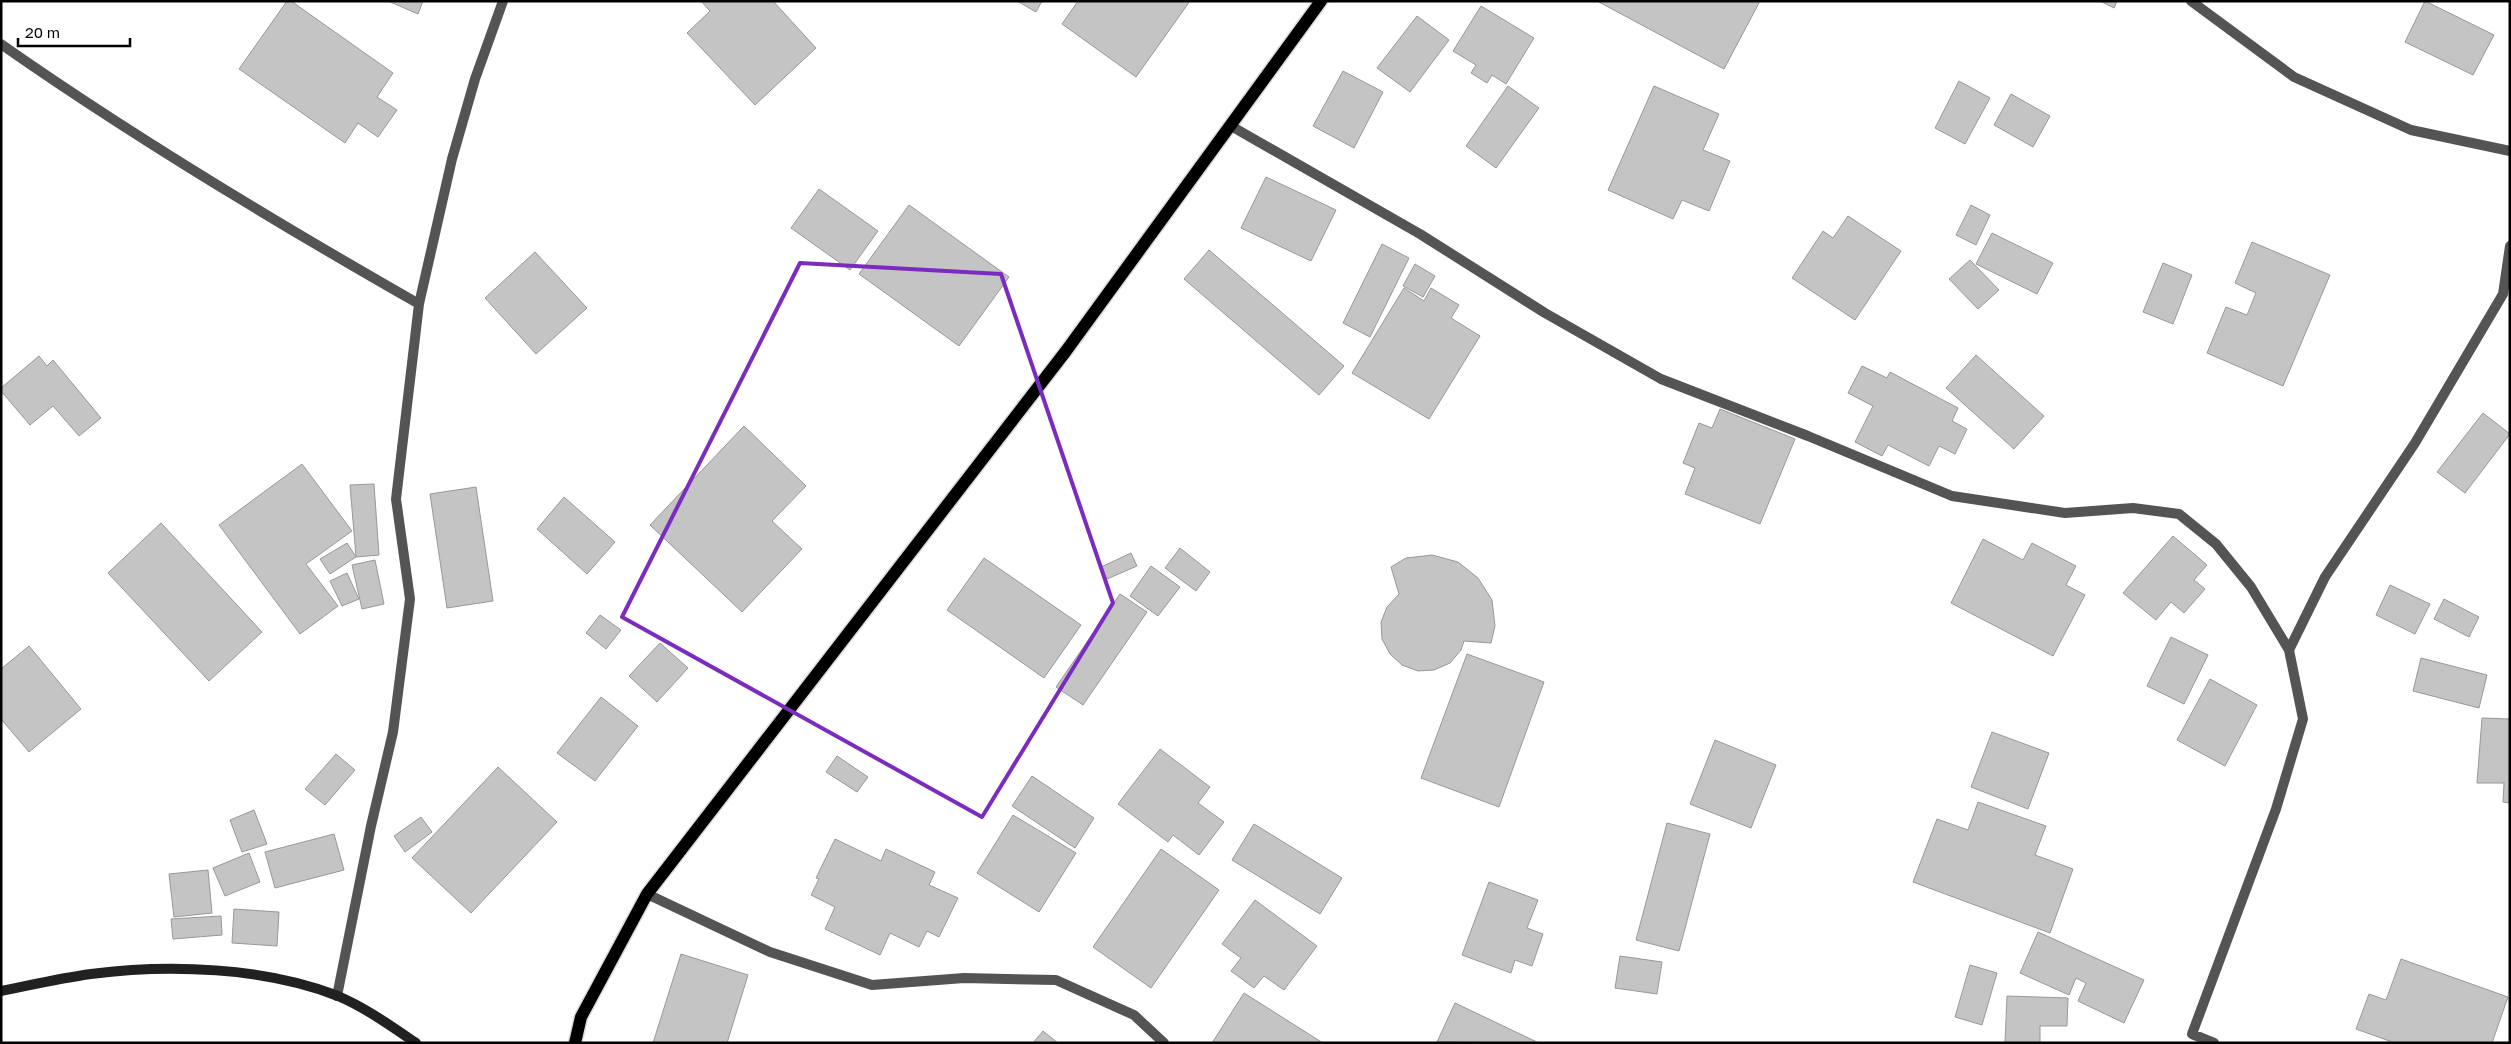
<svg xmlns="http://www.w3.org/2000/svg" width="2511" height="1044" font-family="'Golos Text',sans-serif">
<rect width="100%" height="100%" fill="#fff"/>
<path fill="#c4c4c4" stroke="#989898" d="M287,1H291L393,73L377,97L397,110L378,137L358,123L345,143L239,69Z
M388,1H423L418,14Z
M701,1H773L816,48L755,105L687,33L710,11Z
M1017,1H1042L1036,12Z
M1078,1H1190L1136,77L1062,24Z
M1597,1H1760L1724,69Z
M2100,1H2117L2114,8Z
M2425,1L2494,35L2473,75L2405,42Z
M1481,6L1534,38L1506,84L1492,75L1487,83L1471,73L1476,65L1453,51Z
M1417,16L1449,40L1410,92L1377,68Z
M1343,71L1383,92L1354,148L1313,126Z
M1959,81L1990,98L1965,144L1935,128Z
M1508,86L1539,108L1496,168L1466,146Z
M1654,86L1719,114L1703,150L1730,161L1709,211L1682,200L1673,219L1608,190Z
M2011,94L2050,116L2033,147L1994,125Z
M1266,177L1336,210L1311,261L1241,228Z
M819,189L878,231L850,270L791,228Z
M909,205L1009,277L959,346L859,274Z
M1971,205L1990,215L1976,245L1956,235Z
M1848,216L1901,251L1855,320L1792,278L1823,231L1833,238Z
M1992,233L2053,263L2037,294L1976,264Z
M2252,242L2330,275L2283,386L2207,353L2226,307L2247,315L2256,293L2235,283Z
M1382,244L1409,258L1370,337L1343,323Z
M1209,250L1344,366L1319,395L1184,279Z
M535,252L587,308L536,354L485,298Z
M1970,260L1999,290L1978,309L1949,279Z
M2163,263L2192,275L2173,324L2143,312Z
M1415,264L1435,276L1423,297L1403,286Z
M1404,288L1424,301L1431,288L1459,305L1451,318L1480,336L1429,419L1352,373Z
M1976,355L2044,416L2014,449L1946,388Z
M39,356L47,366L53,360L101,418L79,436L53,406L30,425L1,391V388Z
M1862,366L1887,378L1890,372L1958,408L1952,421L1967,429L1955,454L1939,446L1929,466L1888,445L1882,456L1855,442L1873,406L1848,393Z
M1720,409L1795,439L1760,524L1685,494L1695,468L1683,463L1699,423L1712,428Z
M2483,413L2510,434L2465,493L2437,472Z
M744,426L806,486L772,521L802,549L742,612L650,525Z
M302,464L352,531L306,564L338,606L300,634L219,525Z
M374,484L379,555L356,557L350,485Z
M476,487L493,601L447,608L430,494Z
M564,497L615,542L587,574L537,529Z
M161,523L262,632L209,681L108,573Z
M2173,536L2207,565L2194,580L2205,589L2184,613L2171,602L2156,620L2123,593Z
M1983,539L2023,560L2032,543L2076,566L2066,585L2085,595L2053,656L1951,603Z
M347,543L356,557L330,574L320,559Z
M1180,548L1210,572L1196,591L1165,568Z
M1131,553L1137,566L1107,579L1101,567Z
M1432,555L1458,562L1478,578L1492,600L1495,626L1491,643L1464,641L1461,650L1450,663L1434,670L1418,671L1402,665L1390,654L1382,639L1381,622L1387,607L1399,594L1391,567L1406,558Z
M984,558L1081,625L1044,678L947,610Z
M375,560L384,604L362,609L352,565Z
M1151,566L1180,587L1158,616L1130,596Z
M347,573L359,599L342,606L330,581Z
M2390,585L2430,604L2415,634L2376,615Z
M1120,594L1147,612L1083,705L1056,687Z
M2444,599L2479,617L2469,637L2434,619Z
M600,615L621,630L606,649L586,633Z
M2171,637L2208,655L2184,704L2147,686Z
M660,643L688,668L657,702L629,676Z
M29,646L81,709L29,752L1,719V669Z
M1467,654L1544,682L1499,807L1421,778Z
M2421,658L2487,675L2479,708L2413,691Z
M2210,679L2257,705L2225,766L2177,740Z
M601,697L638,726L595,781L557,753Z
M2482,718L2510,719V803L2503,802L2504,783H2477Z
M1992,732L2049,753L2028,809L1971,787Z
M1715,740L1776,765L1751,828L1690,804Z
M1160,749L1210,787L1198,803L1224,822L1199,855L1173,835L1168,842L1118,804Z
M336,754L355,770L325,805L305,789Z
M837,756L868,777L857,792L826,772Z
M498,767L557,822L471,913L412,858Z
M1032,776L1094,818L1075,848L1012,806Z
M1978,802L2046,826L2035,855L2073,869L2050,933L1913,882L1937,819L1968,830Z
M254,810L267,844L242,852L230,820Z
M1013,815L1076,853L1039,912L977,873Z
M421,817L432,832L405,852L394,836Z
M1667,823L1710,834L1679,951L1636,940Z
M1254,824L1342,878L1320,914L1232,860Z
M334,834L344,870L275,888L265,852Z
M835,839L881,861L886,849L935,872L929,885L958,898L939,937L927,931L919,947L890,933L880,955L825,929L835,907L811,895L819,879L816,878Z
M1161,849L1219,890L1151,988L1093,947Z
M249,853L260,882L225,896L213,868Z
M208,870L212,913L174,917L169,874Z
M1489,882L1538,900L1527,928L1543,934L1532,966L1515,960L1511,973L1462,955Z
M1255,900L1317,946L1284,990L1264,976L1254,988L1231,971L1241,958L1222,944Z
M234,909L279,912L277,946L232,943Z
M221,916L222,935L173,939L171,919Z
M2038,932L2144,980L2124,1023L2078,1001L2086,983L2076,978L2069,995L2020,973Z
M681,954L748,975L727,1043H653Z
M1620,956L1662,962L1657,994L1615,988Z
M2401,959L2508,997L2492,1043H2395L2356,1029L2369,994L2386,1000Z
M1970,965L1997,973L1982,1025L1955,1017Z
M1244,993L1323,1043H1212Z
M2007,996L2068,998L2067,1026H2040V1043H2005Z
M1455,1003L1539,1043L1437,1042Z
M1043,1031L1058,1043H1033Z"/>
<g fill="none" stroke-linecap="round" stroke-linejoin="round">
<defs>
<path id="primary" d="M575,1043L581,1017L647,894L1066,351L1321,1"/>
</defs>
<use href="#primary" stroke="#dbdbdb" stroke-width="15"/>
<path stroke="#545454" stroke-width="10" d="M2191,1L2294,77L2411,130L2510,151
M1,44C135,138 277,223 419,304
M1231,126L1420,234L1545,313L1661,379L1808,436L1952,496L2065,513L2133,508L2179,514L2216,544L2251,587L2289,650
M647,894L770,952L872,985L964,978L1056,980L1134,1015L1164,1043
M337,996L371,826L393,732L410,599L396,499L419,304L452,159L475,79L503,1
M2214,1043L2192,1034L2276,809L2303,719L2289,650L2325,577L2415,443L2503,294L2510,246"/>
<path stroke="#212121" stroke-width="10" d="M1,991C31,985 61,978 91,974C168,964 265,967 338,996C366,1008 391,1026 416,1043"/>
<use href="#primary" stroke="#000" stroke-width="12"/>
</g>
<path fill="none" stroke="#7b2cbf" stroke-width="4" stroke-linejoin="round" d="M800,263L1001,274L1113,603L982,817L622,617Z"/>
<rect width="2511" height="1044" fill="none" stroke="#000000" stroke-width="5"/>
<path d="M18 38v8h112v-8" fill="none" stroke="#000000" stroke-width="2.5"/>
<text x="25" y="38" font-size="15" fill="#000000" stroke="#ffffff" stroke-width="4" paint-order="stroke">20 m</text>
</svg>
